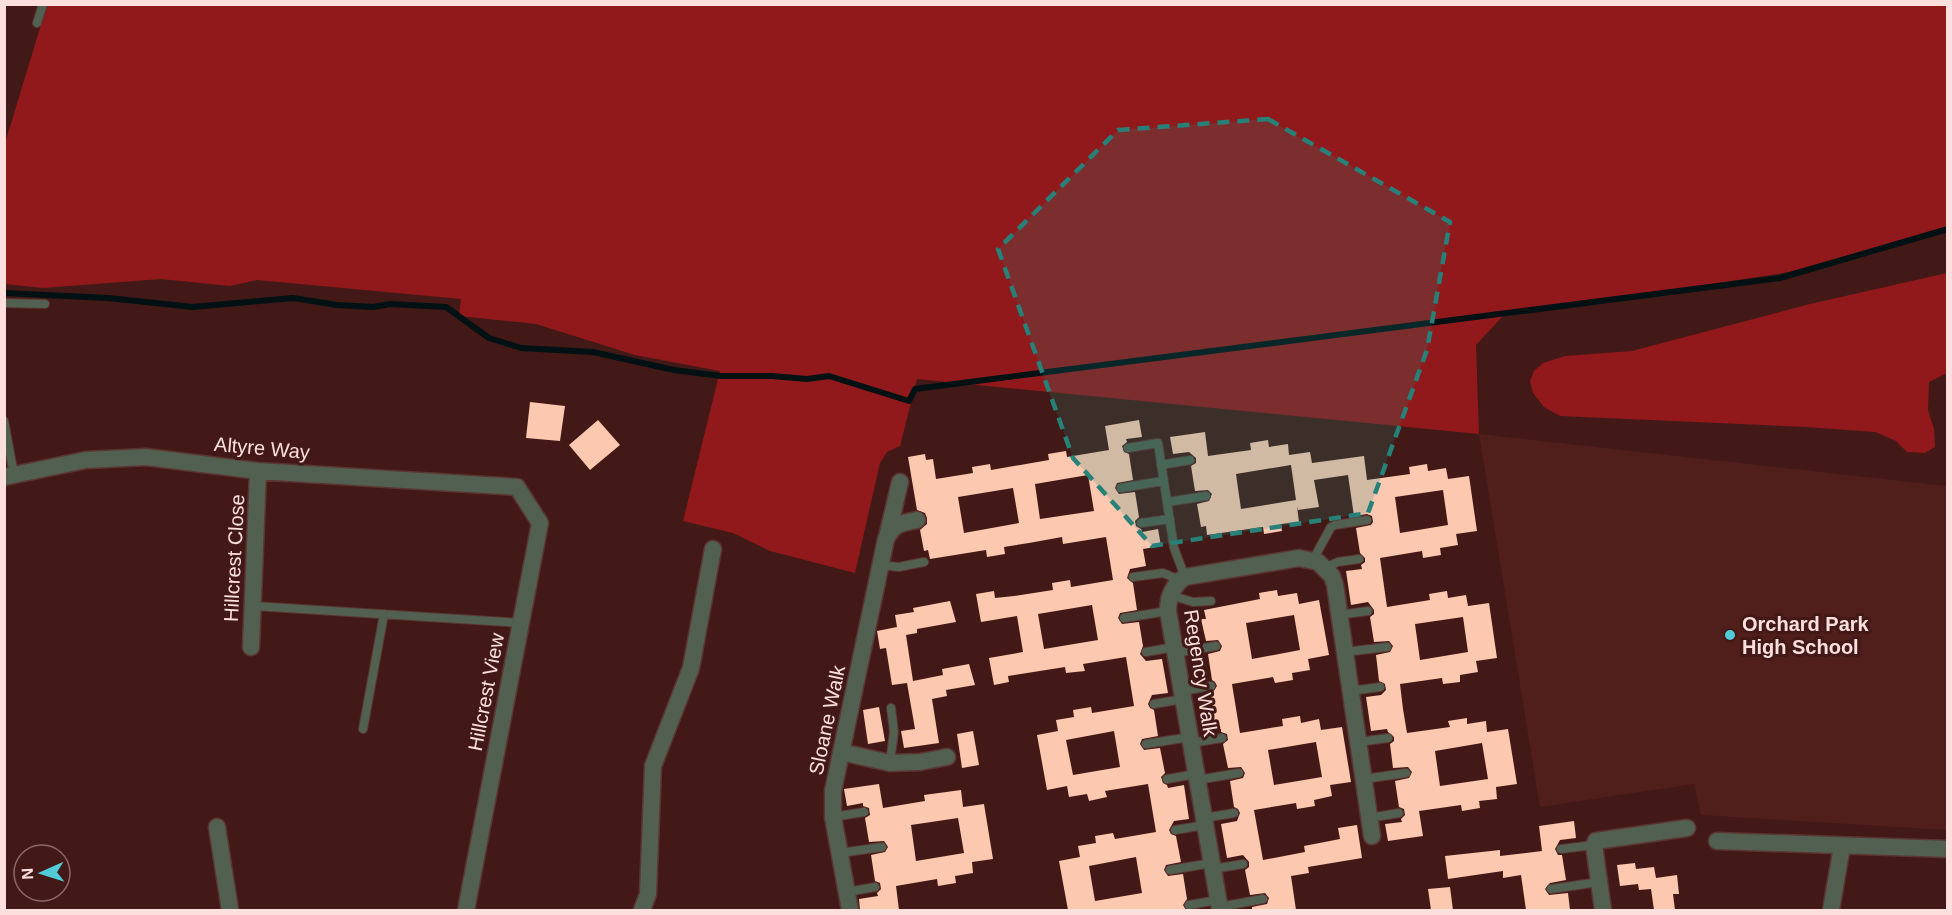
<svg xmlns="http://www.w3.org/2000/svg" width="1952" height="915" font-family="Arial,sans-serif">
<rect width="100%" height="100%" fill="#421916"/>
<path fill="#501e1b" d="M1479,434L1947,486V830L1701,815L1694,784L1540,807Z"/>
<path fill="#91191c" d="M47,5H1947V228L1789,272L1503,316L1476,345L1479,434L917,379L900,446L887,452L880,463L855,573L770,551L733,533L683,521L720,371L635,355L536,324L459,316L461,299L257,280L230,286L161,279L43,288L5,284V143Z
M1947,273V373L1929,382L1928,410L1934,429L1935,447L1925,453L1907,452L1896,441L1875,432L1806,427L1560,416L1544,407L1533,393L1530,381L1534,371L1543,363L1565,356L1632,351L1810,304Z"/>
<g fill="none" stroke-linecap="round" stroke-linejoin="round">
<path stroke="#001114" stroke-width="6" d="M4,293L108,298L193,307L293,298L337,305L373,307L390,304L446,307L489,338L521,348L593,352L674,370L721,376H772L807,379L829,376L909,401L915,389L1780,278L1948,229"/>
</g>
<path fill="#fcc8b0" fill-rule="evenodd" d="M530,402L565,406L560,441L526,438Z
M598,420L620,445L590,470L569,445Z
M1139,420L1142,437L1126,439L1127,442L1122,446L1124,452L1129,454L1133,480L1117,483L1115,488L1119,494L1135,492L1139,517L1135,521L1136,526L1141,529L1142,532L1158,529L1161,546L1143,549L1146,566L1130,569L1127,578L1133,583L1137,610L1120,613L1118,618L1122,624L1139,622L1143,646L1140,654L1146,661L1162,659L1168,693L1152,695L1148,704L1150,708L1154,710L1158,736L1142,739L1140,744L1144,750L1160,748L1165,773L1161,777L1163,783L1167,785L1168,788L1184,785L1189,819L1174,821L1169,830L1171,834L1176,836L1181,862L1166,865L1164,870L1168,876L1183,874L1187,899L1183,905L1186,910H1068L1059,861L1080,857L1078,846L1096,843L1095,836L1113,833L1115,839L1156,832L1148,784L1105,791L1107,797L1089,801L1087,794L1069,797L1067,786L1047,790L1037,735L1058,731L1056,720L1074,717L1073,710L1091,707L1092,713L1134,706L1126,657L1083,664L1085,671L1066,673L1065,667L1008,676L1009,682L994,685L989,658L1023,652L1017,616L981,622L976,594L994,591L995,598L1014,596L1053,590L1052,583L1070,580L1071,587L1113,580L1106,537L1063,544L1062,537L1029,543L1004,547L1005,554L987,557L986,550L930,559L928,550L924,551L920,530L927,524V518L925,513L917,510L908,457L925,454L926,460L933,459L936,479L973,473L972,467L990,464L991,470L1049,460L1048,454L1066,451L1067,457L1109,450L1105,426ZM1088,475L1094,511L1040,519L1035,484ZM1013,488L1019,523L964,533L958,497ZM1092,605L1098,640L1044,649L1038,614ZM1114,731L1120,767L1073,775L1066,740ZM1136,857L1142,893L1095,901L1089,866Z
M1205,432L1208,456L1251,450L1250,443L1268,440L1269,447L1288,444L1289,455L1310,452L1312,463L1364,456L1367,480L1410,474L1409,467L1427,464L1428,471L1446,468L1448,479L1469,476L1477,531L1456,534L1458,545L1440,548L1441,555L1423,558L1422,551L1380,558L1387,607L1430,600L1429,594L1447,591L1448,598L1466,595L1468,606L1489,603L1497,658L1476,661L1478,672L1460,675V682L1443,684L1442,678L1400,684L1403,709L1407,733L1450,727L1448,721L1467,718V724L1486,721L1487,732L1508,729L1517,784L1496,787L1497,799L1479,801L1480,808L1462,811L1461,805L1419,811L1423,836L1388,841L1385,824L1402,822L1401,819L1405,815L1404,809L1399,807L1395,781L1409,778L1412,772L1408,767L1393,768L1390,744L1394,741V737L1388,732L1387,729L1371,731L1366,697L1381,695L1386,690L1385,684L1379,681L1376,655L1390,652L1393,646L1389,641L1374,642L1370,617L1374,614V610L1368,602L1351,605L1346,571L1362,569L1361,565L1365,562V558L1360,553L1356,528L1371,525L1373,522L1372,516L1367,514L1354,516L1348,475L1314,480L1319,507L1298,510L1297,506L1299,522L1281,524L1282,531L1264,534L1263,527L1207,535L1206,526L1201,527L1197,504L1209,501L1212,494L1208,490L1195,491L1191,466L1196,463V458L1189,452L1173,454L1170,437ZM1291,465L1296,500L1241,509L1236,474ZM1443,490L1448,525L1400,533L1395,497ZM1463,617L1468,652L1420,660L1415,624ZM1482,743L1488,779L1440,786L1435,751Z
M1277,590L1278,596L1297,593L1299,604L1319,600L1329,655L1308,659L1310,670L1292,673L1293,680L1275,683L1273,677L1232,684L1240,733L1283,726L1282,719L1300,716L1301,723L1319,719L1321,730L1342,727L1351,782L1330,785L1332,796L1314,800L1315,806L1297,809L1296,803L1254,810L1263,860L1305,852L1304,846L1340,839L1338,828L1357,825L1362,858L1308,867L1309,873L1291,876L1296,910H1252V907L1267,904L1269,898L1265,893L1250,895L1245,870L1249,867V862L1243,855L1227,858L1221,824L1237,821L1240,813L1238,809L1234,807L1230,781L1243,778L1245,773L1241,767L1228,768L1223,744L1228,740L1227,734L1221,732V729L1205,731L1199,698L1214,695L1213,692L1217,686L1215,682L1212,680L1208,654L1220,651L1222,646L1218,640L1206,641L1201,619H1206L1204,610L1260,599L1259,593ZM1294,615L1300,650L1252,659L1246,623ZM1316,742L1322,777L1274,785L1268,750Z
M950,601L956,622L917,629V633L906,635L913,681L943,675L942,669L969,664L975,685L946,690L947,696L932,699L939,743L904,748L901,731L915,729L907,683L892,685L886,648L880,649L877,631L897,627L895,615L914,612L913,608Z
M879,707L885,741L868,744L863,710Z
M973,731L979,765L962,768L957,734Z
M879,784L883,808L925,801L924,795L961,790L963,807L984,804L993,859L972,862L973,873L955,876L956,883L938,886L937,879L896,886L899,910H860L859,899L878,896L877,893L881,889L880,883L875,881L871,855L885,852L888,847L884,841L869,842L865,818L870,815L869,808L863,806V803L847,806L844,789ZM958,818L964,853L916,861L911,825Z
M1574,821L1576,838L1560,840L1555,849L1558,855H1562L1566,880L1550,883L1545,889L1549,895L1568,893L1570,910H1526L1521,875L1503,878V871L1448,879L1445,856L1500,850V856L1542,851L1539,826Z
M1635,863L1636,869L1654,867L1656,878L1677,875L1679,894H1673L1675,910H1654L1651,889L1639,890L1638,884L1620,886L1617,865Z
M1450,887L1453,910H1431L1428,889Z"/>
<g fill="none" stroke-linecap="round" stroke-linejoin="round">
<defs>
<path id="service" d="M37,23L43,4
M4,303L45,304
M4,421L14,475
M1128,448L1158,443L1174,548L1185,577
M1161,465L1190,460
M1121,488L1163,481
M1167,502L1206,496
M1141,523L1170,519
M1313,560L1331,527L1335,525L1367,520
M880,565L899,567L924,562
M1326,567L1338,562L1359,559
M1133,577L1163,573L1180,580
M1170,595L1193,602L1211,601
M253,606L521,623
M1339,615L1368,611
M1124,618L1168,611
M1146,652L1174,647
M1345,652L1387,647
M1175,653L1216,646
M1182,691L1211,686
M1350,691L1380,687
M1154,704L1183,699
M363,729L384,614
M1358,742L1388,738
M1191,743L1222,738
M1146,744L1190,737
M890,763L894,732L891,708
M1167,779L1196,774
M1364,779L1406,773
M1197,780L1239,773
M833,817L864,812
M1204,818L1234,813
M1369,818L1399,813
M1175,830L1205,825
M1561,849L1594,845
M840,853L882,847
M1213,869L1243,864
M1170,870L1212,863
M1551,889L1599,882
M847,892L875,887
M1189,905L1218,900
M1219,907L1263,899"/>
<path id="minor" d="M4,477L86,460L146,457L258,471L517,487L540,523L466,910
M887,537L900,482
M251,647L258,471
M841,752L890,763L920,762L947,757
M217,827L230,910
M1717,841L1948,849
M642,910L648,894L653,766L691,668L713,549
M850,910L833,817V791L886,539C894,524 900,523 917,520
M1220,910L1168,611C1168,597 1173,585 1185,577L1299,558L1318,562L1332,576L1335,585L1372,836
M1603,910L1594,845L1596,841L1687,828
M1831,910L1842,846"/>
</defs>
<use href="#service" stroke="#5c3532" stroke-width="10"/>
<use href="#minor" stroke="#5c3532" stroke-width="19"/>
<use href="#service" stroke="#516051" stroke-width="8"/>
<use href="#minor" stroke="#516051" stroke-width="16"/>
</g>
<path fill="#278179" fill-opacity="0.2" stroke="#278179" stroke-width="4.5" stroke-dasharray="12 8" stroke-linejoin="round" d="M1268,119L1450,222L1427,350L1368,513L1152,546L1073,458L998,249L1118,130Z"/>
<circle fill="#52cbd9" stroke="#421916" stroke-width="2" cx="1730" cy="635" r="6"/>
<g text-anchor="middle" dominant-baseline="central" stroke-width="6" stroke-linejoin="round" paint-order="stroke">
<g font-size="20" fill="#fde0dd" stroke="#421916">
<text transform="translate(262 448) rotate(5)">Altyre Way</text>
<text transform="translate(234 558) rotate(-87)">Hillcrest Close</text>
<text transform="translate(1201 673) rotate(81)">Regency Walk</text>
<text transform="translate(486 692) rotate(-79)">Hillcrest View</text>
<text transform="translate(827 720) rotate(-78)">Sloane Walk</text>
</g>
<g font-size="20" font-weight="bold" fill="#fde0dd" stroke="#421916" text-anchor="start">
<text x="1742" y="624">Orchard Park<tspan x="1742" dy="23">High School</tspan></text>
</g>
</g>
<rect width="1952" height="915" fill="none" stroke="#fde0dd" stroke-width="12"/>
<g transform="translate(42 873) rotate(267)"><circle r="28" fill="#421916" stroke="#8d6966" stroke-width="1.5"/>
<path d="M0-4.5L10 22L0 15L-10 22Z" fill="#52cbd9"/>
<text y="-9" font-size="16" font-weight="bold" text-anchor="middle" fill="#fde0dd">N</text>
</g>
</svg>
